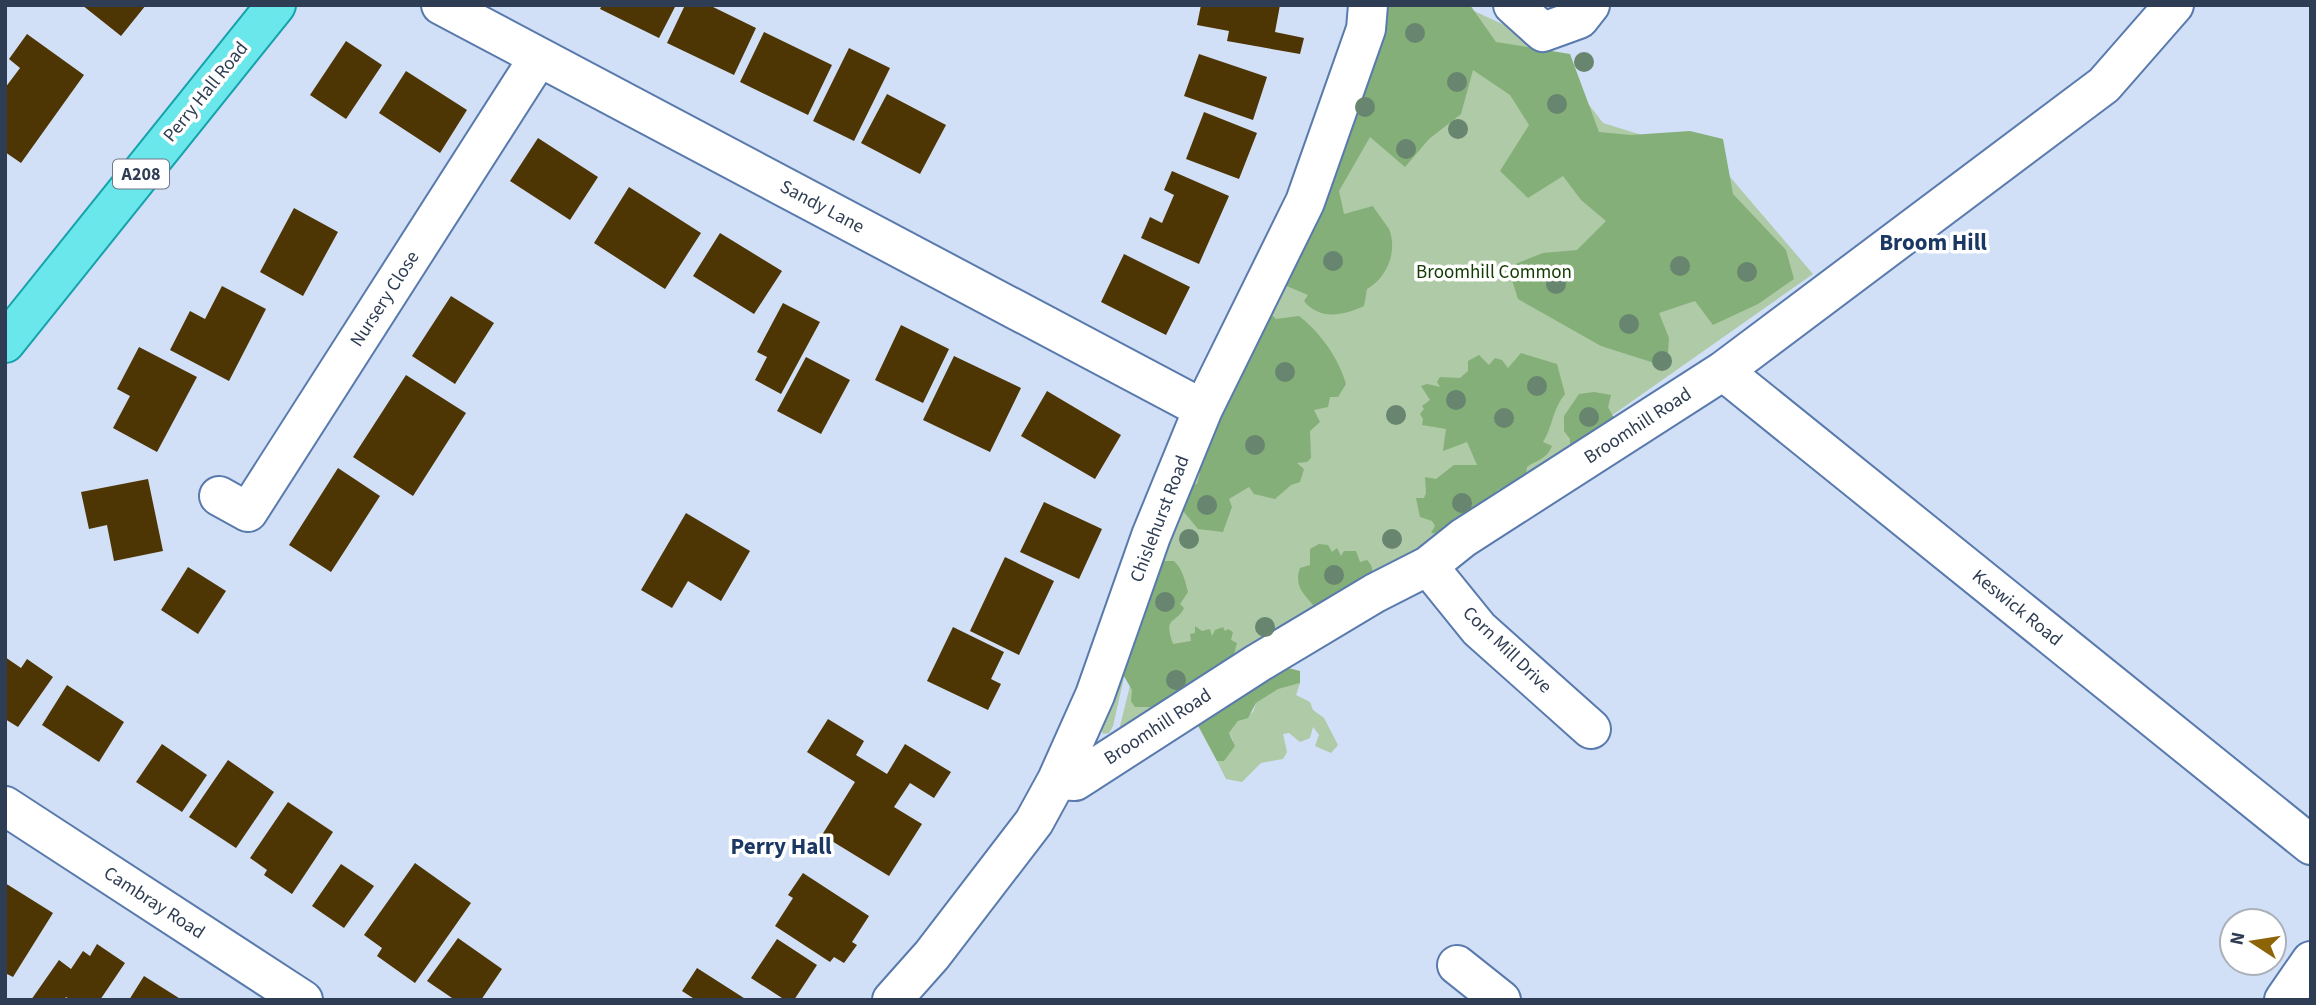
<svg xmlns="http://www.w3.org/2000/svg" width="2316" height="1005" font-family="'Source Sans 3',sans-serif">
<rect width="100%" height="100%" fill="#d1e0f6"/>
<path fill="#aecaa6" d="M1385,5H1461L1541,42L1603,123L1713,157L1813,274L1429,544L1118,734L1194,429Z
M1127,664L1113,726L1109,733L1103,734L1100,727Z
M1300,683L1296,695L1310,702L1313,710L1324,718L1338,745L1331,753L1315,746L1319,735L1313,727L1310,738L1300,742L1289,733L1283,734L1287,752L1283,759L1261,763L1242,782L1226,779L1217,761H1224L1233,740L1229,733L1238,721L1253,712L1256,703L1278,688Z"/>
<path fill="#84af78" d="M1387,5H1470L1496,42L1570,54L1599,132L1631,135L1690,131L1723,139L1733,194L1786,250L1794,279L1758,304L1713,325L1695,301L1659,313L1669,338L1667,367L1601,346L1518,299L1508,267L1543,253L1577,250L1606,221L1581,200L1563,176L1528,198L1500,171L1529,125L1510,95L1473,70L1461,114L1429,139L1405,167L1370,137L1339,191L1344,214L1373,206C1375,210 1388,227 1389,229C1398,251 1387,278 1367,289L1364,306C1344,315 1320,321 1304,301L1308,295L1282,284Z
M1261,304L1276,319L1299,316C1321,333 1339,359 1346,384L1338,397H1330L1328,407L1314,410L1320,422L1310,431L1311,458L1307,462L1297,463L1304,469L1300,482L1291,485L1275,499L1254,494L1249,487L1229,499L1232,507L1223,532L1198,529L1179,506L1187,483L1197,484L1200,473L1194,464Z
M1521,353L1557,364L1565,394C1552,410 1553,426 1543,442L1552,446C1547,459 1537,460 1527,467L1524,483L1502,494L1499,489L1495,493L1496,500L1441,534L1431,533L1435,526L1432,521L1420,517L1416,498H1424L1426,493L1425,477L1436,479L1454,465H1477L1467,442L1443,451L1446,429L1422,425L1423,419L1420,414L1424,409L1422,406L1430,400L1421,386L1427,384L1440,387L1437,382L1440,377L1460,378L1468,371V361L1479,355L1489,365L1495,358L1502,360L1508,368Z
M1594,392L1611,395L1608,407L1616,422L1570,447V439L1564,431V416L1579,394Z
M1319,544L1328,545L1332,552L1337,548L1341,556L1344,551H1356L1360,562L1367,560C1373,566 1373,570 1371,578L1316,609C1306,595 1293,588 1300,568L1310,565V549Z
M1153,561H1174C1183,570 1185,581 1188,592L1180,604L1184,608C1176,625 1163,615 1173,644L1191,641L1190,634L1195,633V626L1202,631L1210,629L1212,636L1215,630L1223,627L1225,631L1228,629L1233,632L1231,640L1237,643L1234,654L1300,671V683L1278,689L1256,703L1248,718L1238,721L1229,733L1235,746L1224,761H1217L1195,720L1161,707H1135L1131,701L1132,690L1114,659Z"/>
<path fill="#4e3504" d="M82,5H146L121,36Z
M602,5H676L659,38L600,9Z
M685,5H709L756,28L734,75L667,43Z
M1201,5H1280L1275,32L1304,38L1300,54L1227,41L1229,31L1197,25Z
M764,32L832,65L808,115L740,82Z
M27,34L84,75L21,163L5,152V88L20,68L9,59Z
M346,41L382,65L346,119L310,95Z
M849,48L890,68L854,141L813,121Z
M1199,54L1267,77L1253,120L1184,96Z
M406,71L467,110L440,153L379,113Z
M887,94L946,125L920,174L861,143Z
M1204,112L1257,133L1239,179L1186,159Z
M538,138L598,177L570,220L510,181Z
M1172,171L1229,196L1199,264L1141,238L1150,217L1162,223L1174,195L1164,190Z
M629,187L701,233L665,289L594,243Z
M294,208L338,232L303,296L260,272Z
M720,233L782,271L754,314L693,276Z
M1124,254L1190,287L1166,335L1101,302Z
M222,286L266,309L229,381L170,350L190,311L205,319Z
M451,296L494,323L455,384L412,356Z
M783,303L820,322L781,394L755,380L767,357L757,352Z
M901,325L949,349L923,403L875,380Z
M139,347L197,377L157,452L113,428L130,396L117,389Z
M954,356L1021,388L990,452L923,420Z
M806,357L850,380L821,434L777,411Z
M406,375L466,413L413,496L353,457Z
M1047,391L1121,435L1095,479L1021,436Z
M338,468L380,496L331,572L289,545Z
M148,479L163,551L114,561L107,525L89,529L81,492Z
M1044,502L1102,529L1079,579L1020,552Z
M686,513L750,551L721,601L688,581L672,608L641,590Z
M1005,557L1054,581L1019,655L970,631Z
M188,567L226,591L198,634L161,610Z
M953,627L1004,652L991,679L1001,684L988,710L927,681Z
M5,657L21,668L27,659L53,677L18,727L5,719Z
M67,685L124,722L99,762L42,725Z
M828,719L864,741L856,755L887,774L905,744L951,772L934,798L910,783L894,807L922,824L889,876L822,835L855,782L807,752Z
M162,744L207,775L182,812L136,782Z
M228,760L274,792L236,848L189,817Z
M288,802L333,832L292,894L264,875L267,870L250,858Z
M415,863L471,903L415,983L377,956L382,948L364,935Z
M341,864L374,886L344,928L312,906Z
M803,873L869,916L852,942L857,945L844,963L834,957L830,962L775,926L793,898L788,895Z
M5,883L53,913L13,977L5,973Z
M458,938L502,969L481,1000H455L427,981Z
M777,939L817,965L794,1000H785L751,978Z
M97,944L125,963L100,1000H71L66,997L64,1000H31L59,960L71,969L83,951L90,956Z
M697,968L747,1000H696L682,991Z
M144,976L182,1000H129Z"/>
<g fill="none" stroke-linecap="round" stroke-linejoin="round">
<defs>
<path id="street" d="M441,5L1203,409
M1513,5L1543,32L1579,19L1590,5
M1723,371L2311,845
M219,496L248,512L539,57
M1428,566L1479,629L1591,729
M1057,780L1075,781L1258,663L1375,593L1428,566L1463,538L1723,371L2104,85L2174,5
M5,806L303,1000
M1457,965L1501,1000
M892,1000L932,955L1034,822L1057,780L1095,695L1151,536L1203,409L1305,202L1366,29L1368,5
M2284,1000L2311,961"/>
<path id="primary" d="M5,343L276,5"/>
</defs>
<use href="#street" stroke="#597aad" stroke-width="42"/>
<use href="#primary" stroke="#15a1ad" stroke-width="42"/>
<use href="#street" stroke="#fff" stroke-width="38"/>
<use href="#primary" stroke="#6ae7eb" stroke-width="38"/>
</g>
<g fill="#67856f">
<circle cx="1415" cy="33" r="10"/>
<circle cx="1584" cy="62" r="10"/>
<circle cx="1457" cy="82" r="10"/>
<circle cx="1557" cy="104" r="10"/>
<circle cx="1365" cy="107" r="10"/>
<circle cx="1458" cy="129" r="10"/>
<circle cx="1406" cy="149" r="10"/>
<circle cx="1333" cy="261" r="10"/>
<circle cx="1680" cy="266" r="10"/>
<circle cx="1747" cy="272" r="10"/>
<circle cx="1556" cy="284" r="10"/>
<circle cx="1629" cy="324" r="10"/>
<circle cx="1662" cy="361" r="10"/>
<circle cx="1285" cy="372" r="10"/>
<circle cx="1537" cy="386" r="10"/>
<circle cx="1456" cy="400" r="10"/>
<circle cx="1396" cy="415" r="10"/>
<circle cx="1589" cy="417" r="10"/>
<circle cx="1504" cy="418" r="10"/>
<circle cx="1255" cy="445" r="10"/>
<circle cx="1462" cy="503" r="10"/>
<circle cx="1207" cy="505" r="10"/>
<circle cx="1189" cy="539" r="10"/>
<circle cx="1392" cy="539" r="10"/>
<circle cx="1334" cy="575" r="10"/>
<circle cx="1165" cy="602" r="10"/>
<circle cx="1265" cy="627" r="10"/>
<circle cx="1176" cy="680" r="10"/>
</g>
<g text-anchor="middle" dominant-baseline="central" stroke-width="7" stroke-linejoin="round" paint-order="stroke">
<rect fill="#fff" stroke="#6d7787" stroke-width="2" x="113" y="159.5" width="56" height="29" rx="5"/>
<g font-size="18" font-weight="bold" fill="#2e3d53">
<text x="141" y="174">A208</text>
</g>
<g font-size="19" fill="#2e3d53" stroke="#fff">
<text transform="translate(206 92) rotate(-51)">Perry Hall Road</text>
<text transform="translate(822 207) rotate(28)">Sandy Lane</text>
<text transform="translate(385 299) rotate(-57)">Nursery Close</text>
<text transform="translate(1638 426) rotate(-33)">Broomhill Road</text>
<text transform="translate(1160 519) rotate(-69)">Chislehurst Road</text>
<text transform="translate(2017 608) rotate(39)">Keswick Road</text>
<text transform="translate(1507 650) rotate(44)">Corn Mill Drive</text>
<text transform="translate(1158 727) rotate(-33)">Broomhill Road</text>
<text transform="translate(154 903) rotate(33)">Cambray Road</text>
</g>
<g font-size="19" fill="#113b01" stroke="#fff">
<text x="1494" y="272">Broomhill Common</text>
</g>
<g font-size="23" font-weight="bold" fill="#1b3865" stroke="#fff">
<text x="1933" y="242">Broom Hill</text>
<text x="781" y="846">Perry Hall</text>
</g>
</g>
<rect width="2316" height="1005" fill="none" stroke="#2e3d53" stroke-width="14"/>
<g transform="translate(2253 942) rotate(282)"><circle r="33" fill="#ffffff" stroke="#abb1ba" stroke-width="2"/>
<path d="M0-5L12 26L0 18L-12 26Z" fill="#8e6409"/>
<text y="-10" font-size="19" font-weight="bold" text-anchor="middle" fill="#2e3d53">N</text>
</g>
</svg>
